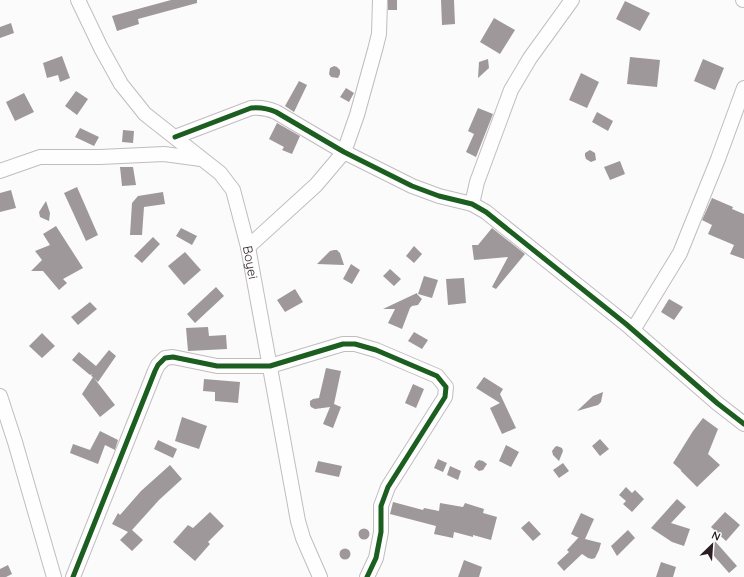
<svg xmlns="http://www.w3.org/2000/svg" width="744" height="577" font-family="Quicksand,sans-serif">
<rect width="100%" height="100%" fill="#fbfbfb"/>
<path fill="#9e989b" d="M171,0H197V3L138,19L139,24L117,31L112,16Z
M388,0H397V10H388Z
M441,0H454L455,24L442,25Z
M625,1L650,13L640,31L616,19Z
M494,18L515,30L500,54L480,42Z
M11,23L14,33L0,38V27Z
M62,56L70,78L60,82L58,75L47,78L43,63Z
M630,57L660,60L657,87L627,84Z
M488,59L489,68L478,78L479,62Z
M703,59L724,68L715,90L694,81Z
M334,66L337,67L340,70V74L338,78L331,77L329,74L330,68Z
M581,73L599,82L587,108L569,100Z
M299,81L307,85L294,112L285,106Z
M346,88L354,93L349,102L340,97Z
M76,91L88,99L77,115L65,106Z
M24,93L34,112L15,121L6,102Z
M478,108L493,114L476,157L466,152L474,134L468,131Z
M597,112L613,121L608,131L592,122Z
M277,123L300,136L292,154L282,150L284,147L269,139Z
M80,128L99,137L94,146L75,137Z
M123,130L134,131L133,143L122,142Z
M590,150L595,153L596,160L591,162L586,159L585,156V153Z
M620,161L625,174L610,180L604,167Z
M120,167H133L136,185L122,186Z
M77,187L98,235L86,241L64,193Z
M11,190L16,208L0,212V193Z
M163,192L165,204L144,207L142,235H130L132,203L138,196Z
M712,198L733,207L732,209L744,214V259L730,254L734,245L708,234L712,225L702,220Z
M46,201L50,213L49,221L40,217L39,212Z
M56,226L83,268L63,279L67,283L59,290L43,271H31L42,260L35,251L50,245L43,234Z
M181,228L197,236L192,245L176,236Z
M492,228L525,254L496,289L492,287L508,257L474,260L472,245H478Z
M153,237L160,244L142,263L134,256Z
M414,246L422,254L414,263L406,256Z
M334,250H337L340,253L344,265L317,264L330,251Z
M185,252L201,270L184,285L168,266Z
M351,264L360,270L352,284L343,279Z
M390,269L401,279L394,286L383,276Z
M424,276L438,280L432,298L418,294Z
M464,278L466,303L448,305L446,279Z
M216,287L224,296L195,323L187,314Z
M295,289L303,302L285,312L277,300Z
M417,293V294L422,299L418,305L412,306L410,308L402,329L388,323L395,309H383Z
M669,299L683,307L674,320L661,312Z
M90,302L97,309L78,325L71,317Z
M208,327L209,336L226,335L227,349L188,351L186,328Z
M414,332L428,340L422,349L408,341Z
M42,333L55,346L42,358L29,346Z
M109,350L116,356L98,382L94,378L115,405L100,417L82,394L93,377L91,376L92,374L90,375L72,360L79,352L96,366Z
M326,368L341,371L334,404L341,407L333,428L323,424L330,407L315,409L311,407L310,405V401L313,399L319,398Z
M484,377L503,389L500,394L516,428L502,434L490,408L500,403L476,388Z
M204,379L240,382L238,403L215,401V392L203,391Z
M413,384L424,389L416,408L405,403Z
M603,392L601,402L598,405L577,411L593,396Z
M182,417L207,426L199,449L175,441Z
M703,418L718,429L708,454L720,465L697,487L681,471V470L673,463L693,431Z
M100,431L118,440L115,450L105,445L98,464L70,453L73,444L90,450Z
M600,439L609,449L600,456L592,446Z
M158,440L177,449L173,458L154,449Z
M506,445L519,452L511,467L499,461Z
M557,446L562,448L563,451L559,461L553,455L552,451L555,447Z
M438,459L447,463L443,472L434,468Z
M479,460L483,461L487,464L483,470L479,471L474,467L476,462Z
M318,461L342,466L339,477L315,472Z
M563,463L569,471L559,478L553,470Z
M170,465L182,479L159,500L132,530L143,540L132,551L120,540L128,532L112,524L118,513L120,515L141,491Z
M450,466L461,471L458,480L447,475Z
M626,487L632,493L635,490L644,499L632,512L623,504L626,501L619,495Z
M677,499L686,507L671,523L690,529L684,546L672,542L651,528Z
M393,502L423,510L424,508L439,511L440,503L463,507L465,503L484,509L483,513L497,517L491,540L473,535V537L454,532L453,538L434,534L436,526L390,514Z
M210,512L224,526L208,542L210,544L195,561L173,542L188,525L193,528Z
M725,512L740,525L726,541L711,527Z
M581,513L594,519L585,539L601,543L599,550L595,558L592,559L588,558L582,554L564,571L557,563L569,552L567,550L578,538H579L571,534Z
M529,521L541,534L533,541L521,528Z
M358.5 534a5.5 5.5 0 1 1 11 0a5.5 5.5 0 1 1-11 0Z
M628,530L635,538L617,556L611,546Z
M714,540L737,566L729,573L707,548Z
M339.5 554a5.5 5.5 0 1 1 11 0a5.5 5.5 0 1 1-11 0Z
M464,560L482,567L479,577H458Z
M661,562L676,567L673,577H656Z
M8,565L12,574L6,577H0V569Z"/>
<g fill="none" stroke-linecap="round" stroke-linejoin="round">
<defs>
<g id="minor">
<path id="s1" d="M78,0L101,48L121,84L145,114L220,173L233,190L248,247L298,521L303,538L320,577"/>
<path d="M743,0H744"/>
<path d="M175,137L251,108C260,107 267,108 276,112L344,152L412,186L439,196L472,204L486,212L626,324L717,403L744,424"/>
<path d="M0,171L40,157H100L164,154L201,159"/>
<path d="M472,204L477,182L511,90L530,58L572,0"/>
<path d="M248,247L316,185L344,152L357,115L375,50L379,34L380,0"/>
<path d="M633,330L680,253L718,159L744,88"/>
<path d="M0,396L15,442L54,577"/>
<path d="M73,577L155,371L158,365L165,358L173,357L217,366H270L343,344H355L376,350L437,376L446,387L445,397L388,487L381,506V532L376,558L367,577"/>
</g>
</defs>
<use href="#minor" stroke="#c2bcbe" stroke-width="16"/>
<use href="#minor" stroke="#fefefe" stroke-width="14"/>
<defs>
<path id="cycleway" d="M175,137L251,108C260,107 267,108 276,112L344,152L412,186L439,196L472,204L486,212L626,324L717,403L744,424
M73,577L155,371L158,365L165,358L173,357L217,366H270L343,344H355L376,350L437,376L446,387L445,397L388,487L381,506V532L376,558L367,577"/>
</defs>
<use href="#cycleway" stroke="#fff" stroke-width="8"/>
<use href="#cycleway" stroke="#1b5e20" stroke-width="5"/>
</g>
<g text-anchor="middle" dominant-baseline="central" stroke-width="4" stroke-linejoin="round" paint-order="stroke">
<g font-size="13" fill="#2b1e24" stroke="#fff">
<text stroke="none"><textPath href="#s1" startOffset="324">Boyei</textPath></text>
</g>
</g>
<g transform="translate(712 545) rotate(25)" stroke="#ffffff" stroke-width="3" paint-order="stroke">
<path d="M0-3L7 15L0 10L-7 15Z" fill="#2b1e24"/>
<text y="-6" font-size="11" font-weight="bold" text-anchor="middle" fill="#2b1e24">N</text>
</g>
</svg>
